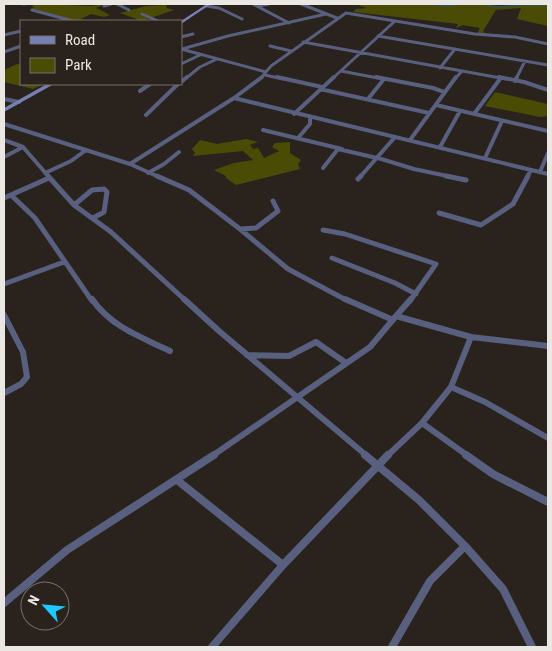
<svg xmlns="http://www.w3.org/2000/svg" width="552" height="651" font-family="'Roboto Condensed',sans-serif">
<rect width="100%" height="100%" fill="#29221d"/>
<path fill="#4a4c06" d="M38,4L91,6L106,4L96,8L110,15L104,17L91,14L79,20L82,21H76L32,9L34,7L31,6Z
M362,4H487C498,8 532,4 547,4L548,26L517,19L521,8L496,10L483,31L486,34H477L480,28L463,25L456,28L458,24L353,12L356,9L367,8L359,6Z
M166,5L167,8L174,10L142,21L120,13L146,6Z
M17,64L21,65V84H44L33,89L4,82V70Z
M495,92L548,104V116L540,117L485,106Z
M246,139L258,142L250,145L253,149L258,148L264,158L279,151L272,147L275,143L290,142V153L301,160L298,164L300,169L236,185L226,178V176L214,170L234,163L253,160L243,151L193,156L195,153L192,149L200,140L217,144Z"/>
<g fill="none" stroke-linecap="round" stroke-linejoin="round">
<path stroke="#1f5883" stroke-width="1" d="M430,4L446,6L462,4
M482,4L495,7L520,5H548"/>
<path stroke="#585f7f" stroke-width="3" d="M23,4H25
M117,4L129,10
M253,4L289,23
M301,4L337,18
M104,6L111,4
M207,6L219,8L242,19
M258,6L269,4
M32,10L73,21
M142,14L158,21
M4,35L21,31
M378,36L548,65
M181,37L193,34
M303,42L506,79
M270,46L291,51
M181,49L266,72
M182,49L228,36L326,14
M4,52L21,46
M181,64L200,55
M440,68L455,49
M341,71L383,79
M265,75L283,79
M185,79L200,67L217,59
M260,79L271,66L346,13L475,34L515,37L548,44
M332,79L395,21
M455,79L461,72
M516,79L525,61"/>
<path stroke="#585f7f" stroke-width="4" d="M277,77L322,87
M376,77L433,88L444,92
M499,77L524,82L548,90
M515,81L517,77
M181,82L187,77
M320,89L429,113
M140,91L150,84
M234,98L262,77
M4,99L19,102
M368,99L384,79
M436,105L548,131
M294,114L334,77
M474,114L500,79
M146,115L178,84
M4,124L130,164L234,98L548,174
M263,130L342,149
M298,138L310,124V118
M4,140L23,147L49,177
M410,140L456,77
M440,147L460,111
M4,157L23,147
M378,158L414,169L452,177
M485,158L502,121
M130,164L159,177
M323,168L338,149L377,158
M540,172L548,153
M45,173L71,161L86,150
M148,173L164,164L179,152
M360,177L395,137
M527,177L531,170"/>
<path stroke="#585f7f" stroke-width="5" d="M48,176L74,205L111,232L186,301
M157,176L189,190L240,229L256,228L278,211L273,201
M446,176L466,180
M358,179L361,176
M11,195L35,218L92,301
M4,198L49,178
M74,205L92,190L104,189L107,192L104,212L93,218
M439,213L481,225L513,204L528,176
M240,229L288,269L348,301
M323,230L345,234L436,264L410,301
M332,258L395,283L416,294
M4,284L64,262"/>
<path stroke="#585f7f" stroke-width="6" d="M92,299C111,327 141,337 170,351
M184,299L219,331L367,456
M345,299L393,320
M4,315L23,352L27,377L21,384L4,393
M396,316L411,299
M247,355L289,356L316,342L346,363
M451,387L485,402L548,438
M422,423L468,456
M212,456L370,347L396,316L471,337L548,346
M387,456L422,423L451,387L471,337"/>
<path stroke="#585f7f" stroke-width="8" d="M365,455L419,500L465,546L503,589L532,647
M466,455L493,474L548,502
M177,480L283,565
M4,603L67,550L214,455
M212,647L283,565L388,455
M392,647L430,581L465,546"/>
<path fill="#7681b3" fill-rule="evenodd" d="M207,4H211L181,24V21Z
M47,84H54L4,112V108Z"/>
</g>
<rect width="552" height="651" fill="none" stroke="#ebe7e3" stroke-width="10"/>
<rect x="20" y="20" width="162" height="65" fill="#29221d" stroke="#77716c"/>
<rect x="30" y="36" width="25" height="8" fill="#7681b3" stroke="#77716c"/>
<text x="65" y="45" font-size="15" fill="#ebe7e3">Road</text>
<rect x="30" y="58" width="25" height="15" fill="#4a4c06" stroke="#77716c"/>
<text x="65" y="70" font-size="15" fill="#ebe7e3">Park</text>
<g transform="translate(45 606) rotate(297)"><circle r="24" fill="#29221d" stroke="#77716c"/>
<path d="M0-4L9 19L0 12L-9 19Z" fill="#1fc9fd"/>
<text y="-8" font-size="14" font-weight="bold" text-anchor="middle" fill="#ebe7e3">N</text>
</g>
</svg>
